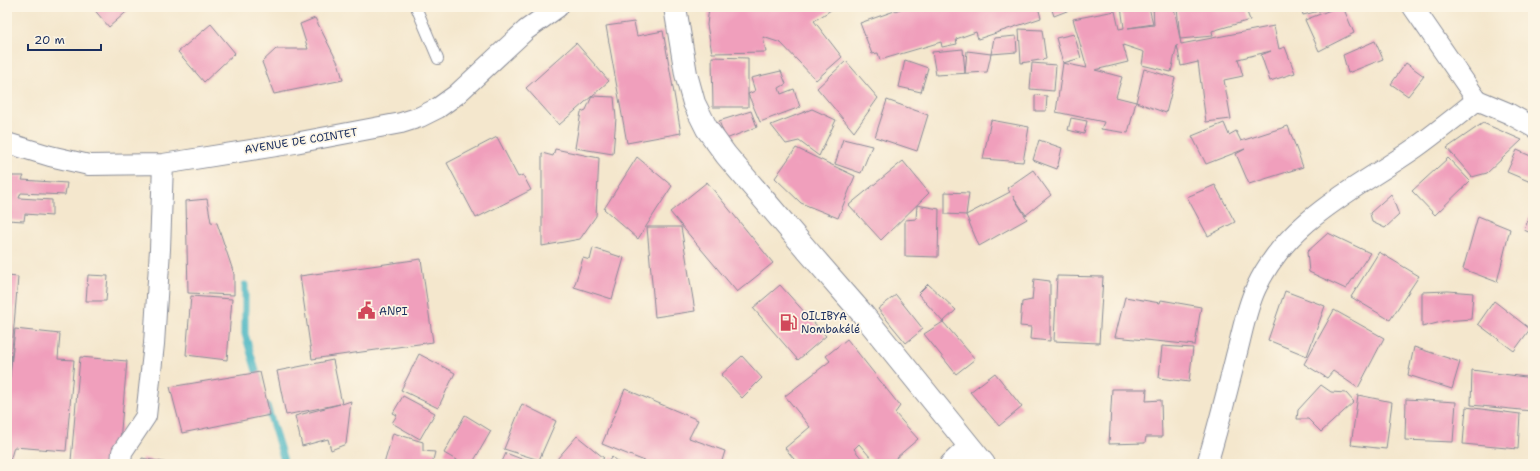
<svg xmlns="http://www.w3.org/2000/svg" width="1540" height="471" font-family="'Shantell Sans',sans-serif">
<rect width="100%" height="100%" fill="#fcf5e5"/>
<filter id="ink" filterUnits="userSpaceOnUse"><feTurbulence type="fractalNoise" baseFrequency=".025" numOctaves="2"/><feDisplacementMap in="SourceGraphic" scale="8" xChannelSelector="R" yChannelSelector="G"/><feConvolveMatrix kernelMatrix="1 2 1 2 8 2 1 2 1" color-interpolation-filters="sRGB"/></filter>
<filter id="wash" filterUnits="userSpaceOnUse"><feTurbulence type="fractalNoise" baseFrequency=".012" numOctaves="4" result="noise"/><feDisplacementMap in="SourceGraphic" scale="16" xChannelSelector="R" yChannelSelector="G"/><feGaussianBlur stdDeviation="0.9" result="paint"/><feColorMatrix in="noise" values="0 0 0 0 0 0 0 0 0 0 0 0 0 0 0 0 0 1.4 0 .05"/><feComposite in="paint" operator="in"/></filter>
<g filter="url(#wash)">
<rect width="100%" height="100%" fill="#f4e7cd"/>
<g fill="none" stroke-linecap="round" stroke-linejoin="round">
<path stroke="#47b5c2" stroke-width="7" d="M245,285V334L259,381
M267,406L285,464"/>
</g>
<g id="blocks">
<path fill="#f09fbc" d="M92,7H132L109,27Z
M709,7H833L834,8L814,21L842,57L816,80L781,43L763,37L766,52L712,53L707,25Z
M906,7H932V8L938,7H1038L1041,18L978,39L976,32L956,39L957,44L942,47L941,42L880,60L878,53L872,54L860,23Z
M1051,7H1077L1054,16Z
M1121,7H1149L1153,24L1128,28L1154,25L1153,7H1174L1181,44L1274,26L1279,49L1285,47L1295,73L1270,81L1261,55L1271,51L1238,59L1243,76L1224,80L1231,119L1206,122L1198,62L1181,66L1177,45L1171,72L1142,65L1144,52L1123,45L1128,62L1095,70L1122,77L1116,97L1136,102L1144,69L1175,78L1166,113L1136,102L1128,133L1101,129L1104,122L1056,112L1063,63L1087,68L1073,19L1115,11L1119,29L1124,28Z
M1177,7H1245L1250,20L1212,31L1213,36L1180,39Z
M1301,7H1331V8L1303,15Z
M1338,7H1343L1354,33L1319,51L1305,20Z
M315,18L339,65L343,80L274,94L262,62L276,49H308L300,24Z
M634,22L637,36L663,31L681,133L627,143L606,26Z
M211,24L235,53L204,82L178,52Z
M1019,29L1042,30L1046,59L1021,63Z
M1074,34L1081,58L1063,63L1056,38Z
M1016,36L1017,52L991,54L994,38Z
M1375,41L1383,59L1348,73L1343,55Z
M576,43L609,81L559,125L526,88Z
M963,49L965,73L967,51L991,54L987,72L936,75L932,52Z
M712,57L748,58V94L755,91L751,78L781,71L786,84L779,88L781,94L794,89L800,107L760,122L748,94V107H713Z
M905,60L928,68L921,92L899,87Z
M846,61L878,98L854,132L817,88Z
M1032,63L1056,65L1054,91L1030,89Z
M1406,63L1424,76L1408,96L1391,84Z
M1035,95L1047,96L1046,111H1035Z
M592,96L614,97L616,118L613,154L575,148L581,112L586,110Z
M887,100L928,115L917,151L875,137Z
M812,109L836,120L819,156L799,141L786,144L771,125Z
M751,111L757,127L726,139L719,121Z
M1071,118L1087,121L1084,134L1068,130Z
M991,120L1029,127L1023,162L983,159Z
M1224,123L1229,135L1236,131L1241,141L1288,126L1303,167L1249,184L1236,154L1245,149L1206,164L1192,136Z
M1483,123L1522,140L1487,173L1472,177L1447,148Z
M497,137L518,177L523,175L531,190L476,218L447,163Z
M843,139L872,146L861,173L835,164Z
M1039,140L1062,148L1057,169L1033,160Z
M796,148L855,176L838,218L801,203L775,178Z
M555,149L599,158L596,216L580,239L542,246V153L553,156Z
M1517,150L1533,157V183L1507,172Z
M637,157L672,186L638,239L604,209Z
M1448,158L1470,181L1435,215L1412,191Z
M903,161L929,193L881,240L849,205Z
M1033,170L1051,195L1026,215L1013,196L1027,219L979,246L966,215L1010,192L1007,188Z
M10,176H24L22,180L67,183L65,195L21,193L19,198L52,200V216L25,214L24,221L7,220V181H9Z
M707,182L773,263L737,292L670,212Z
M1215,185L1235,222L1208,236L1187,197Z
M945,192L969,193L966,215L945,214Z
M1391,194L1399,215L1385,228L1372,222L1370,213Z
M207,199L211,222L217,223L234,274V295L188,293L186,201Z
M917,205L939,209L938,257L905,256V220L916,219Z
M1533,208V234L1524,230Z
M1478,216L1510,229L1497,282L1463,269Z
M647,227H681L695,311L655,317Z
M1328,233L1370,253L1346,289L1309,272L1307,252Z
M593,248L624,258L612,299L574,287L583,258L590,260Z
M1379,252L1419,276L1390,320L1351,297Z
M421,259L433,342L312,359L300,276Z
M88,275L108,276L106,301H86Z
M7,276L18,277L9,386L15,329L60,334L58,359L74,360L66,451L14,447L9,464H7Z
M1057,276L1103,277L1099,343L1054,341Z
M1034,279L1050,281V341L1030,339L1031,327L1020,326L1022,302L1032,300Z
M928,284L956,310L943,322L975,359L956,374L924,334L943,322L918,294Z
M780,285L826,336L798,360L753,308Z
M1285,291L1325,306L1307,356L1268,340Z
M1448,291L1473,293L1471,319L1445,321L1422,327V292Z
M896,295L923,329L906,343L878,309Z
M191,296L232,299L227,360L186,355Z
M1125,297L1160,303L1161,300L1201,307L1195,345L1115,337Z
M1494,301L1530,329L1514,351L1478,324Z
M1334,310L1384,338L1358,388L1333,371L1327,378L1304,364Z
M847,339L900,406L895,413L918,439L889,464H876L859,444L854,449L866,464H798L785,448L810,427L785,396L830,361L826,356Z
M1162,346L1193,348L1189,382L1159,378Z
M1414,347L1460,362L1452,389L1408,375Z
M419,354L455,373L438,408L401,390Z
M742,356L762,378L742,398L721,375Z
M80,357L127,361L118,464H99L71,461Z
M333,360L342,404L351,401L346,444L331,450L328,439L302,446L295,416L340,404L286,415L277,371Z
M1472,370L1533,378L1531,411L1471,405Z
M260,372L270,415L182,433L170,387Z
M995,373L1022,407L999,426L970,392Z
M1321,385L1331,392L1346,393L1354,402L1321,432L1308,419H1297L1298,410Z
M625,389L698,420L689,438L725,451L721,464H652L602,444Z
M1112,389H1147L1146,401L1161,400L1162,437H1146L1145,443L1109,444Z
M1358,395L1392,402L1386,449L1351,445Z
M403,396L435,413L420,439L392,423L397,415L393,413Z
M1406,399L1456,402L1453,442L1405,440Z
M522,404L556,421L539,460L504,449Z
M1466,407L1520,414L1518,449L1463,444Z
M465,415L491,431L472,464H463L444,453Z
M393,433L423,442V451L435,452L432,464H384Z
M577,436L604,458L597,464H563L557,459Z
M506,453L534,464H501Z
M612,457L620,464H606Z
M142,458L168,463V464H141Z"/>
</g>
</g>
<g filter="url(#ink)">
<use href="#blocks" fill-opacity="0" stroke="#888b96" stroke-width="1"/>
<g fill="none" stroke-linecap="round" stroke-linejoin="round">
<defs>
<path id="lane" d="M416,7L438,59"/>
<path id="street" d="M1413,7L1477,100L1508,113L1533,127
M7,143L50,156L89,165L163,164L295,143L401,123L420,117L438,108L456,95L526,30L558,7
M121,464L122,452L146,416L154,344L160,249L163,164
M950,464L969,446
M1207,464C1218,428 1227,392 1236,356C1242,334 1246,309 1256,288C1288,219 1355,190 1415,148C1436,133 1457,116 1477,100"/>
<path id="secondary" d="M675,7L686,74L694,103L707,129L726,155L807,250L861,312L984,464"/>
</defs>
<use href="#lane" stroke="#888b96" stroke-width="12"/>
<use href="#street" stroke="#888b96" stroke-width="22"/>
<use href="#secondary" stroke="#888b96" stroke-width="24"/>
<use href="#lane" stroke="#fff" stroke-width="10"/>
<use href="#street" stroke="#fff" stroke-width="20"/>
<use href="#secondary" stroke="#fff" stroke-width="22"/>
</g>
</g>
<defs>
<symbol id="civic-bare" viewBox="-9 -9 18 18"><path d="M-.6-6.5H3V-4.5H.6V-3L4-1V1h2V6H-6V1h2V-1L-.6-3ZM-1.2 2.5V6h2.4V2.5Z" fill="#d1495b" stroke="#fcf5e5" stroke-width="2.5" paint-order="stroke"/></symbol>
<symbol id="fuel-bare" viewBox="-9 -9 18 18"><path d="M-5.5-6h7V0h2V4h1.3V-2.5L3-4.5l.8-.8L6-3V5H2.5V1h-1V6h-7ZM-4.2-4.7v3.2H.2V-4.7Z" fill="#d1495b" stroke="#fcf5e5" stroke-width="2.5" paint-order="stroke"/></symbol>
</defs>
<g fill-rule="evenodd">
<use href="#civic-bare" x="354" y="298" width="25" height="25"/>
<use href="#fuel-bare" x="776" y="310" width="25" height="25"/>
</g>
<g text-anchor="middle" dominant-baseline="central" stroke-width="3.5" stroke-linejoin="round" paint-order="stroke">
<g font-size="11" fill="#1b2f5e" stroke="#fcf5e5">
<text transform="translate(301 141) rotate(-9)">AVENUE DE COINTET</text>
</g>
<g font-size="11" fill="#1b2f5e" stroke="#fcf5e5" text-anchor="start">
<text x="379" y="311">ANPI</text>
<text x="801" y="316">OILIBYA<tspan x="801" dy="13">Nombakélé</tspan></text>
</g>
</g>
<rect width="1540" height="471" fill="none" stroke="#fcf5e5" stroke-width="24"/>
<path d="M28 44v6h73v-6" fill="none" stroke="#1b2f5e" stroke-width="2"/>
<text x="34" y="44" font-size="12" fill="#1b2f5e" stroke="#fcf5e5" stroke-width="3" paint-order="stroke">20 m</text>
</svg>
